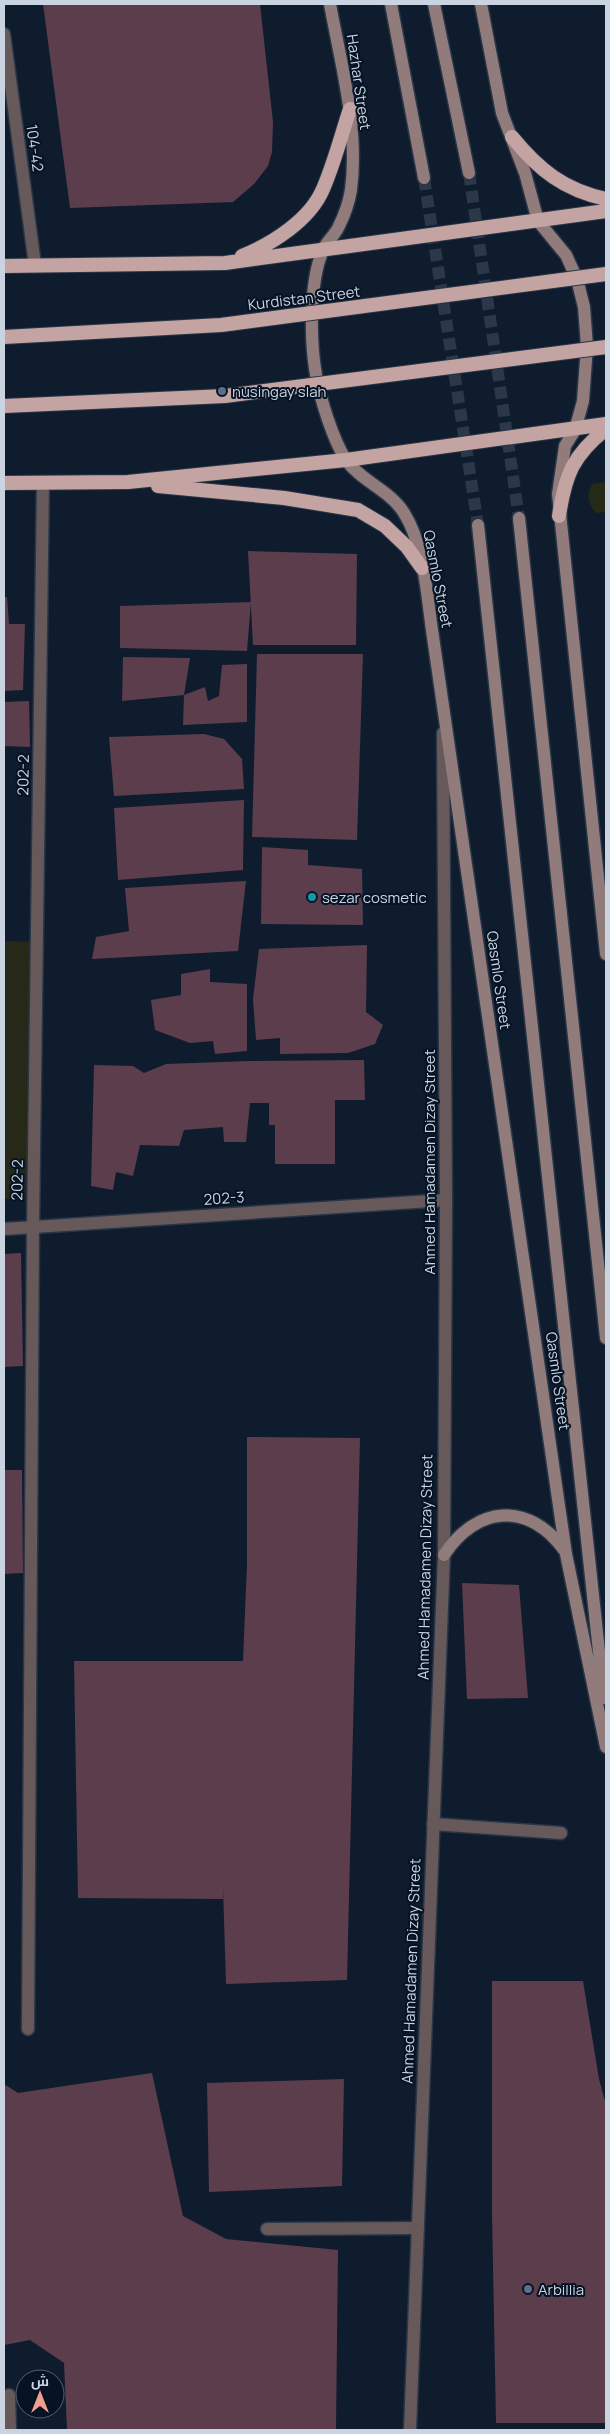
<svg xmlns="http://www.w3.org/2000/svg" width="610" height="2434" font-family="Manrope,Cairo,sans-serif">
<rect width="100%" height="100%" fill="#0f1c2e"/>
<path fill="#262917" d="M606,482V512L596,513C588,504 586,495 592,484Z
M4,941L37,942L25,1199H4Z"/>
<path fill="#5c3d4c" d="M43,4H260L273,122L272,152L268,166L254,184L233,202L70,208Z
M248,551L357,554L356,645H253Z
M4,597H7L9,624H25L23,690L4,691Z
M251,602L247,651L120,648V606Z
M257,654H363L357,840L252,837Z
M123,657L190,658L184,695L205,687L208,701L219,696L222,665L247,664V722L183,725L184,695L122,701Z
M29,701L30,747L4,746V702Z
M204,734L224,739L242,759L244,789L114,796L109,737Z
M244,800L243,870L118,880L114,808Z
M262,847L308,850V865L362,869L363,925L261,924Z
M246,881L238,951L92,959L96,937L129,931L125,888Z
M367,945L366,1012L383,1025L375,1044L348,1053L280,1054V1038L256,1040L253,999L259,949Z
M210,969V982L247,984V1051L215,1054L213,1041L190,1043L155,1030L151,1000L181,995V974Z
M364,1060L365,1100H335V1164H275V1125H269V1103H250L246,1142H224L223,1127L184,1130L179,1146L140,1145L133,1176L116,1172L113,1190L91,1186L94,1065L133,1066L144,1073L166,1064L249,1061Z
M21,1253L23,1366L4,1367V1254Z
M247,1437L360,1438L347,1980L226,1984L223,1887V1899L78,1898L74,1661H243L247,1564Z
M4,1470H22L23,1573L4,1574Z
M462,1583L519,1585L528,1698L467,1699Z
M492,1981H583L599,2079L606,2105V2423H496L492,2213Z
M152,2073L183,2216L226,2239L338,2250L336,2430H67L64,2363L30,2340L4,2345V2084L18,2093Z
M344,2079L342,2186L209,2192L207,2083Z"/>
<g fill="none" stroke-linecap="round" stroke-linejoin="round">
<path stroke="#2b3849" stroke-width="12" stroke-dasharray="12 6" stroke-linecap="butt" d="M469,173L519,518
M424,178L478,525"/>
<defs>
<path id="service" d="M433,1824L561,1833
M267,2229L418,2228"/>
<path id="minor" d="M4,34L35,265
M4,1229L446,1200
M28,2029L33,1228L43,482
M9,2395L10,2430"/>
<path id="tertiary" d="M410,2430L444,1555L446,1200L443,733"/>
<path id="secondary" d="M330,4C341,65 359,128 351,190C349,202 344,216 339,226C336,234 328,240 324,248C309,279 310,341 316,375C320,398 333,440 346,460C361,481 391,491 404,513C425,546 427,599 433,637L566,1554L606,1747
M391,4L424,178
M434,4L469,173
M481,4L502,113L525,173L538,221L566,255L577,279L584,307L587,346L583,401L575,430L565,446L558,494L606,954
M519,518L606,1338
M478,525L604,1698
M444,1555C477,1505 529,1501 565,1551"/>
<path id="trunk" d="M512,137C539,170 564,190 606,199
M242,256C272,244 310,220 323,189C334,164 341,136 350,109
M4,266L225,263L606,211
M4,483L128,482L346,460L606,424
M158,486L284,498L358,510L385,526L407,547L422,568
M559,516C565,475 573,455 606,429"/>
</defs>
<use href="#service" stroke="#293647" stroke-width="15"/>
<use href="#minor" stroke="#293647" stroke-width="15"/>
<use href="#tertiary" stroke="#293647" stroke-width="15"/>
<use href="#secondary" stroke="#293647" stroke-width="15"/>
<use href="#trunk" stroke="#293647" stroke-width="16"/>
<use href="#service" stroke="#675959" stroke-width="12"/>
<use href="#minor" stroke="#675959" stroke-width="12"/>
<use href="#tertiary" stroke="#675959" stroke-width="12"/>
<use href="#secondary" stroke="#927c7b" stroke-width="12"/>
<use href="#trunk" stroke="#c4a4a2" stroke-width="14"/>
<defs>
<path id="trunk-bridge" d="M4,337L221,325L606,274
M4,406L225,396L606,347"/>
</defs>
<use href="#trunk-bridge" stroke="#293647" stroke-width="16" stroke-linecap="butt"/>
<use href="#trunk-bridge" stroke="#c4a4a2" stroke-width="14"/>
</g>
<g fill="#5c6f8a" stroke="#061324" stroke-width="2">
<circle cx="222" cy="391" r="5"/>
<circle cx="528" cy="2289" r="5"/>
</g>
<circle fill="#0f9aa8" stroke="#061324" stroke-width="2" cx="312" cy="897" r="5"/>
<g text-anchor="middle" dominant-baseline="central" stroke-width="4" stroke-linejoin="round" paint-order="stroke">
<g font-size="15" fill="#cad4e0" stroke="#061324">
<text transform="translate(359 82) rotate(82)">Hazhar Street</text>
<text transform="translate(35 148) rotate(82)">104-42</text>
<text transform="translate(304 298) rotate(-7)">Kurdistan Street</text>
<text transform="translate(438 579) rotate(79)">Qasmlo Street</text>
<text transform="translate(23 775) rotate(-89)">202-2</text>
<text transform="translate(499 980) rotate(82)">Qasmlo Street</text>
<text transform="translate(429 1162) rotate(-90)">Ahmed Hamadamen Dizay Street</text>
<text transform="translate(17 1180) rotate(-89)">202-2</text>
<text transform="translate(224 1198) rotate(-4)">202-3</text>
<text transform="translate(558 1381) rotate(82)">Qasmlo Street</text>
<text transform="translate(425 1567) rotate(-89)">Ahmed Hamadamen Dizay Street</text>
<text transform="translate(411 1971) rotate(-88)">Ahmed Hamadamen Dizay Street</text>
</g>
<g font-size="15" fill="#cad4e0" stroke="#061324" text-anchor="start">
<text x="232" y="391">nusingay slah</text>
<text x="322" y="897">sezar cosmetic</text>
<text x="538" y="2289">Arbillia</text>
</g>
</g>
<rect width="610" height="2434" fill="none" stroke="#cad4e0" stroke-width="10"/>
<g transform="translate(40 2394)"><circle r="24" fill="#061324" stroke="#54606f"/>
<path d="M0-4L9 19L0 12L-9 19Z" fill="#f59d8f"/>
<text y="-8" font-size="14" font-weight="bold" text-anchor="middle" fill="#cad4e0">ش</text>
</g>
</svg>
